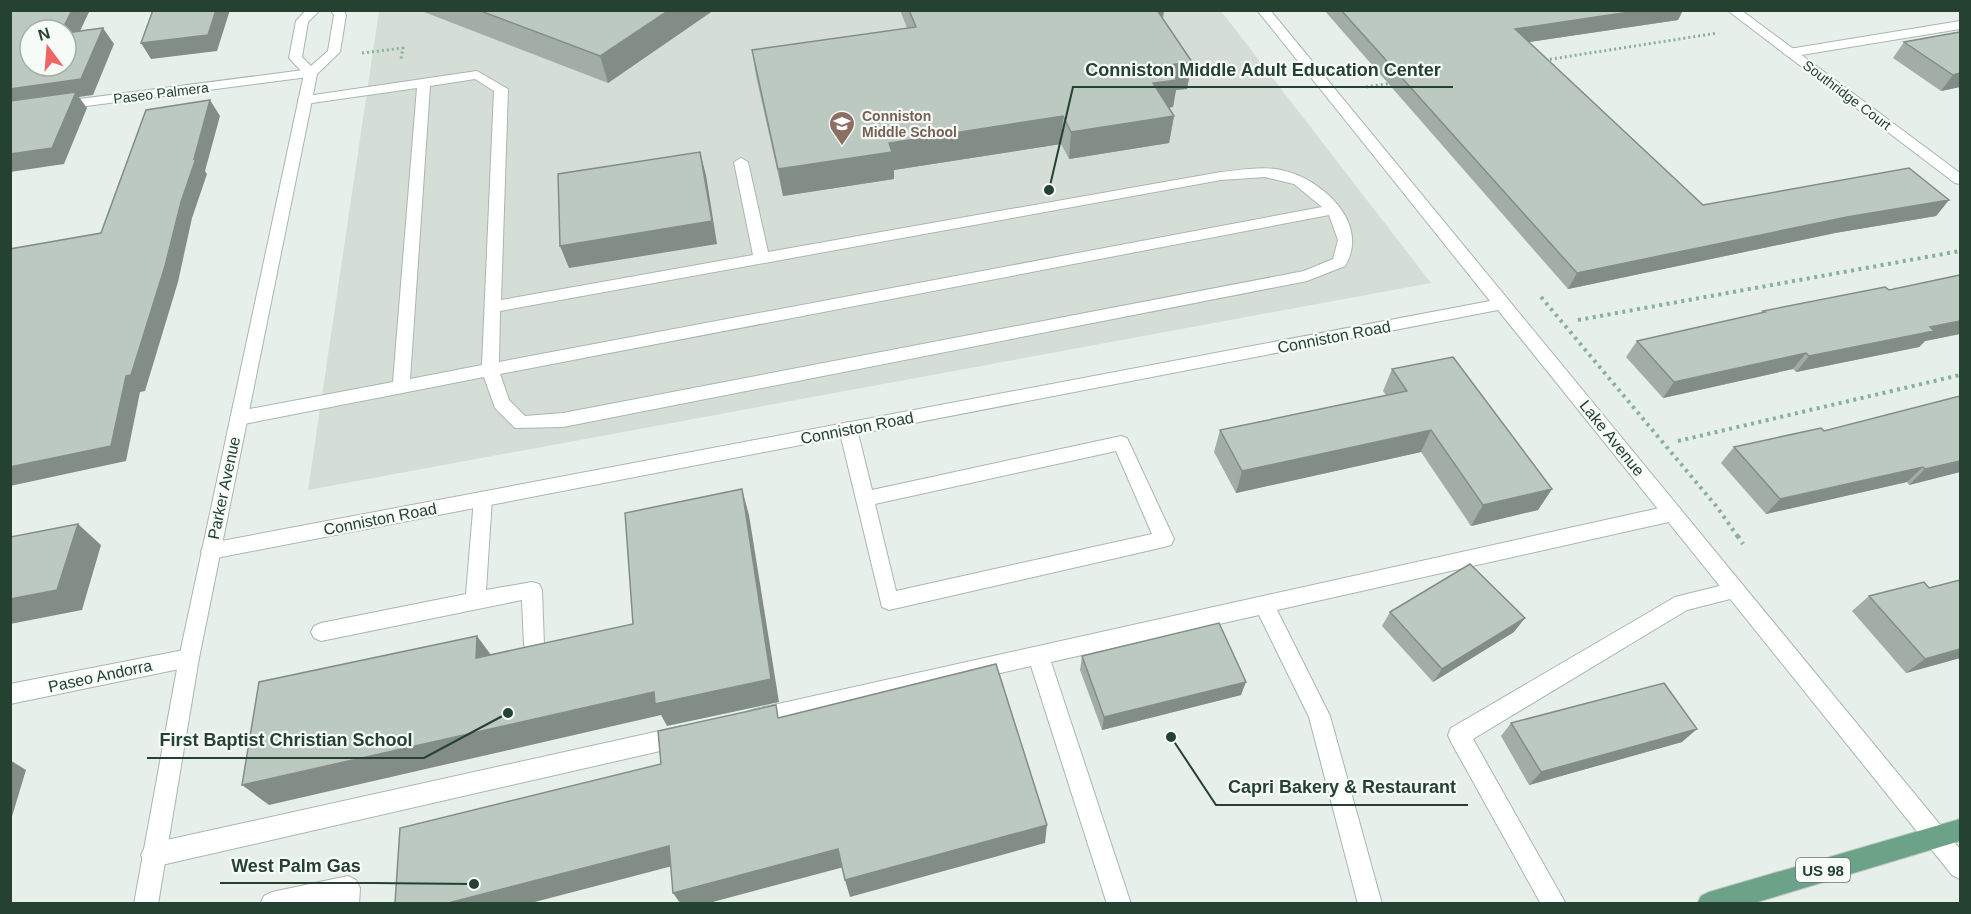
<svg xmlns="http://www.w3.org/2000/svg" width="1971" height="914" font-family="Arial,sans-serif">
<rect width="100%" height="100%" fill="#e6efe9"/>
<path fill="#d4ded7" d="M379,11H1221L1431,283L308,490Z"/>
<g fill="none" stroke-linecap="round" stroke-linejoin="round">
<defs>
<path id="service" d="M1960,21V29L1789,57L1783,53L1789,49Z
M477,71L508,89L501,300L753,255L734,162L741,158L748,162L768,252L1221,172C1241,170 1261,166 1281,170C1321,178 1371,223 1345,266L1307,281L563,427L515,428L495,408L484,377L239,425L233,423L230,418L233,413L239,411L393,382L417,88L305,104L298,100L300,97ZM475,79L494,91L482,365L410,379L430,86ZM1265,177L1294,184L1322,207L499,362L500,311L1221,180ZM1329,215L1338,240L1333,259L1304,271L563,413L525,416L509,400L500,374Z
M848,422L854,424L857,429L872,490L1121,436L1127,438L1174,539L1171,545L1164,547L889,610L882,607L839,429L842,424ZM1116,451L1152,534L896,591L875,504Z
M483,492L490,494L492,499L486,590L532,582L539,584L542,590L544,645L541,651L534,654L527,651L524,645L522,600L321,641L314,638L311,632L314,626L321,623L466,594L474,499L476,494Z
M1673,505L1680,508L1682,513L1680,518L1673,521L1277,610L1330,716L1382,904H1358L1309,717L1259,615L1051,662L1131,904H1107L1031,666L755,729L747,726L744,719L747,712L755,709Z
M1735,582L1742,584L1745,590L1742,596L1687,610L1473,739L1566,904H1541L1451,742L1448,735L1451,728L1675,597Z
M682,726L690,729L693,736L690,743L682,746L153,867L145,863L141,855L145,847L153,843Z
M348,876L356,880L360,888L359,904H260L264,896L272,892Z"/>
<path id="minor" d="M1257,10H1270L1960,849V879L1952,875L1498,310L211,559L204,557L201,551L204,545L211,543L1490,301Z
M1727,10H1741L1960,173V184L1955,183Z
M311,69L316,70V76L10,116V108Z
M189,649L196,651L199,658L196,665L189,667L10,704V684Z"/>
<path id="tertiary" d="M306,10H320L308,22L302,57L311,66L328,51L334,15L330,10H343L346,15L340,52L317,74L312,100L199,658L158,904H134L179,658L304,74L289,58L296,21Z"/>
<path id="primary" d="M1960,819V841L1751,904H1697L1701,896L1709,892Z"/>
</defs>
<use href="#service" stroke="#a8b7ae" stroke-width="2"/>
<use href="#minor" stroke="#a8b7ae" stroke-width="2"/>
<use href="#tertiary" stroke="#a8b7ae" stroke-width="2"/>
<use href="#primary" stroke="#c2cac6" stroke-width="2"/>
<path stroke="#88b19a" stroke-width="3" stroke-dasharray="2 3" stroke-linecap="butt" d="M362,53L403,48L401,59
M1545,60L1718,33
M1366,87L1392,83"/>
<path stroke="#88b19a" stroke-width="4" stroke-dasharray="3 4.5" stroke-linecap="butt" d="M1541,297L1717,507L1738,537
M1578,320L1960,251
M1678,441L1960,375"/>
<path stroke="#88b19a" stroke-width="4.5" stroke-dasharray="4 5" stroke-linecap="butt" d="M1737,535L1743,544"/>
<use href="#service" fill="#fff" fill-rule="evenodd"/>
<use href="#minor" fill="#fff" fill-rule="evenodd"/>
<use href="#tertiary" fill="#fff" fill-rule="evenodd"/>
<use href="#primary" fill="#6ca287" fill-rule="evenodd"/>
</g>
<path fill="#a1ada6" d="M419,10H714L608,83Z
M900,10H1164L1163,19L1192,62L1187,89L1176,90L1173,107L1168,108L1174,116L1169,143L1069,159L1061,144L894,170V179L783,196L756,76L752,50L907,28Z
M1324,10H1683L1678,20L1529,42L1703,205L1949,200L1936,216L1835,233L1568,289Z
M1960,32V87L1941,91L1893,58L1904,42Z
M1960,275V334L1925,341L1919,347L1796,372L1793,369L1663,398L1626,357L1637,341L1761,313L1763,311L1889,290Z
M1392,369L1552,489L1538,510L1471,526L1421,452L1236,493L1214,452L1220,430L1386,395L1383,391Z
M1824,431L1960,472L1909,485L1907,482L1766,514L1721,463L1734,447Z
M1869,596L1960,658L1906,673L1852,611Z
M1390,612L1514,632L1433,682L1382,626Z
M1082,656L1241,695L1102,730L1080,670Z
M1511,723L1682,742L1529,785L1501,736Z"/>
<path fill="#838d87" d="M72,10H90L71,50L66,43V30H62Z
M216,10H230L217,51L151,59L141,43Z
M669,10H714L608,83L600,56Z
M1147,10H1164L1162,22Z
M1643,10H1683L1678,20L1509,45L1515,29Z
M103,28L114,44L93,95L79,97L87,108L64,164L10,172V89Z
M1192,62L1187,89L1176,90L1173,107L1149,110L1153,83L1168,65Z
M1960,73V87L1941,91L1953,75Z
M210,100L220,116L205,171L207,174L192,218L178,282L145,391L140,392L126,461L10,486V467L126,376L181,202Z
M1063,116L1061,144L894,170V179L783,196L778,169L889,143Z
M1174,116L1169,143L1069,159L1071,132Z
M700,152L706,175L717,244L569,268L560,246Z
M1949,200L1936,216L1835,233L1568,289L1577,273L1847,217Z
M1960,321V334L1925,341L1919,347L1796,372L1809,356Z
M1806,353L1793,369L1663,398L1674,382Z
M1431,430L1421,452L1236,493L1242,471Z
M1960,461V472L1909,485L1925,469Z
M1923,467L1907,482L1766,514L1780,499Z
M742,489L749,515L779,702L667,726L661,715L269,805L242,785L654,692Z
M1552,489L1538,510L1471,526L1483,505Z
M78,524L101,545L82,610L10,624V599Z
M1525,618L1514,632L1433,682L1442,669Z
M477,636L494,659L476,658Z
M1960,649V658L1906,673L1925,659Z
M1246,682L1241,695L1102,730L1104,717Z
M1697,729L1682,742L1529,785L1541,772Z
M10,760L26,770L10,823Z
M1047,825L1045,843L850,897L845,880Z
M669,846L680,864L531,903H448Z
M838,849L844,867L709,903H680L673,893Z"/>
<path fill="#bbc9c1" stroke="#838d87" stroke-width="1.5" d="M10,10H72L62,30H30V66H66V33L103,28L81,79L10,89Z
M153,10H216L208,35L141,43Z
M478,10H669L600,56Z
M909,10H1157L1192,62L1168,65L1177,80L1153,83L1174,116L1071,132L1063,116L889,143L892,152L778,169L752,50L916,27Z
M1341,10H1643L1515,29L1703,205L1909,168L1949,200L1847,217L1577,273Z
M1960,32V73L1953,75L1904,42Z
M76,92L52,148L10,154V101Z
M210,100L194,159L196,158L181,202L165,266L131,375L126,376L111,446L10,467V249L101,233L146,110Z
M700,152L712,221L560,246L558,174Z
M1960,275V321L1930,327L1934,331L1809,356L1806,353L1674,382L1637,341L1765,312L1763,311L1885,287L1889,290Z
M1453,357L1552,489L1483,505L1431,430L1242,471L1220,430L1407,391L1392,369Z
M1960,396V461L1925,469L1923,467L1780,499L1734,447L1821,428L1824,431Z
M742,489L771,679L655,704L654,692L242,785L259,682L477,636L476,658L633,624L625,513Z
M78,524L57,590L10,599V537Z
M1470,564L1525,618L1442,669L1390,612Z
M1960,580V649L1925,659L1869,596L1924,582L1929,588Z
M1219,623L1246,682L1104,717L1082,656Z
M996,664L1047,825L845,880L838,849L673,893L669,846L448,903H395L400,828L661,764L658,731L776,705L778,718Z
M1664,683L1697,729L1541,772L1511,723Z"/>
<defs>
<symbol id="school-pin" viewBox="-11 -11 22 30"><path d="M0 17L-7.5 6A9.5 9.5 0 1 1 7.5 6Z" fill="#8d6e63" stroke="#f7fbf8"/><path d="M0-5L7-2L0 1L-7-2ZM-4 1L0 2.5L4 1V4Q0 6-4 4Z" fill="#fff"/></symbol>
</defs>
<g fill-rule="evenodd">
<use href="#school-pin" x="827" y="109" width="30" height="40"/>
</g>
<g text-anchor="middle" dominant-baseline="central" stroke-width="4.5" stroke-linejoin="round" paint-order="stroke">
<g font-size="14" fill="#254132" stroke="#f7fbf8">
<text transform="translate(161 93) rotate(-7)">Paseo Palmera</text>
<text transform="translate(1847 95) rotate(37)">Southridge Court</text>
</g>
<g font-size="14" font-weight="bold" fill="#785e54" stroke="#f7fbf8" text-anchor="start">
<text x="862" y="116">Conniston<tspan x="862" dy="16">Middle School</tspan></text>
</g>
<rect fill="#f7fbf8" stroke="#64796d" stroke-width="1.5" x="1796" y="858" width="54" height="24" rx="4.5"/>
<g font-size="15" font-weight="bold" fill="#254132">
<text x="1823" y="870">US 98</text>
</g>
<g font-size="16" fill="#254132" stroke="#f7fbf8">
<text transform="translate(1334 337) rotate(-11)">Conniston Road</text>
<text transform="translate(857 428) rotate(-11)">Conniston Road</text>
<text transform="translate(1612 438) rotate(51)">Lake Avenue</text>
<text transform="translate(224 488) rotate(-78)">Parker Avenue</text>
<text transform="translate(380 519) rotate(-11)">Conniston Road</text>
<text transform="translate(100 676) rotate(-12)">Paseo Andorra</text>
</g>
</g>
<path fill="none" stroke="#254132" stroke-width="2" d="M1049 190L1073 87H1453M508 713L424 758H147M1171 737L1216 805H1468M474 884L373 883H220"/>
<g fill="#254132" stroke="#f7fbf8" stroke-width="2">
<circle cx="1049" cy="190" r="6"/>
<circle cx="508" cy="713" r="6"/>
<circle cx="1171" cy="737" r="6"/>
<circle cx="474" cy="884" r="6"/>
</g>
<g font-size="18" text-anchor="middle" font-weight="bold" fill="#254132" stroke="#f7fbf8" stroke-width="4.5" stroke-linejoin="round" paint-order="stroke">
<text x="1263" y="76">Conniston Middle Adult Education Center</text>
<text x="286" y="746">First Baptist Christian School</text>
<text x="1342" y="793">Capri Bakery &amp; Restaurant</text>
<text x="296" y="872">West Palm Gas</text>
</g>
<rect width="1971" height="914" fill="none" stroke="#254132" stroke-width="24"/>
<g transform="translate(48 48) rotate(344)"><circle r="28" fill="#f7fbf8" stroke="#a3b1a9" stroke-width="1.5"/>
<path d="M0-4.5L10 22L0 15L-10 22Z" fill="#ee6566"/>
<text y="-9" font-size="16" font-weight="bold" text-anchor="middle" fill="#254132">N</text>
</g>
</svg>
